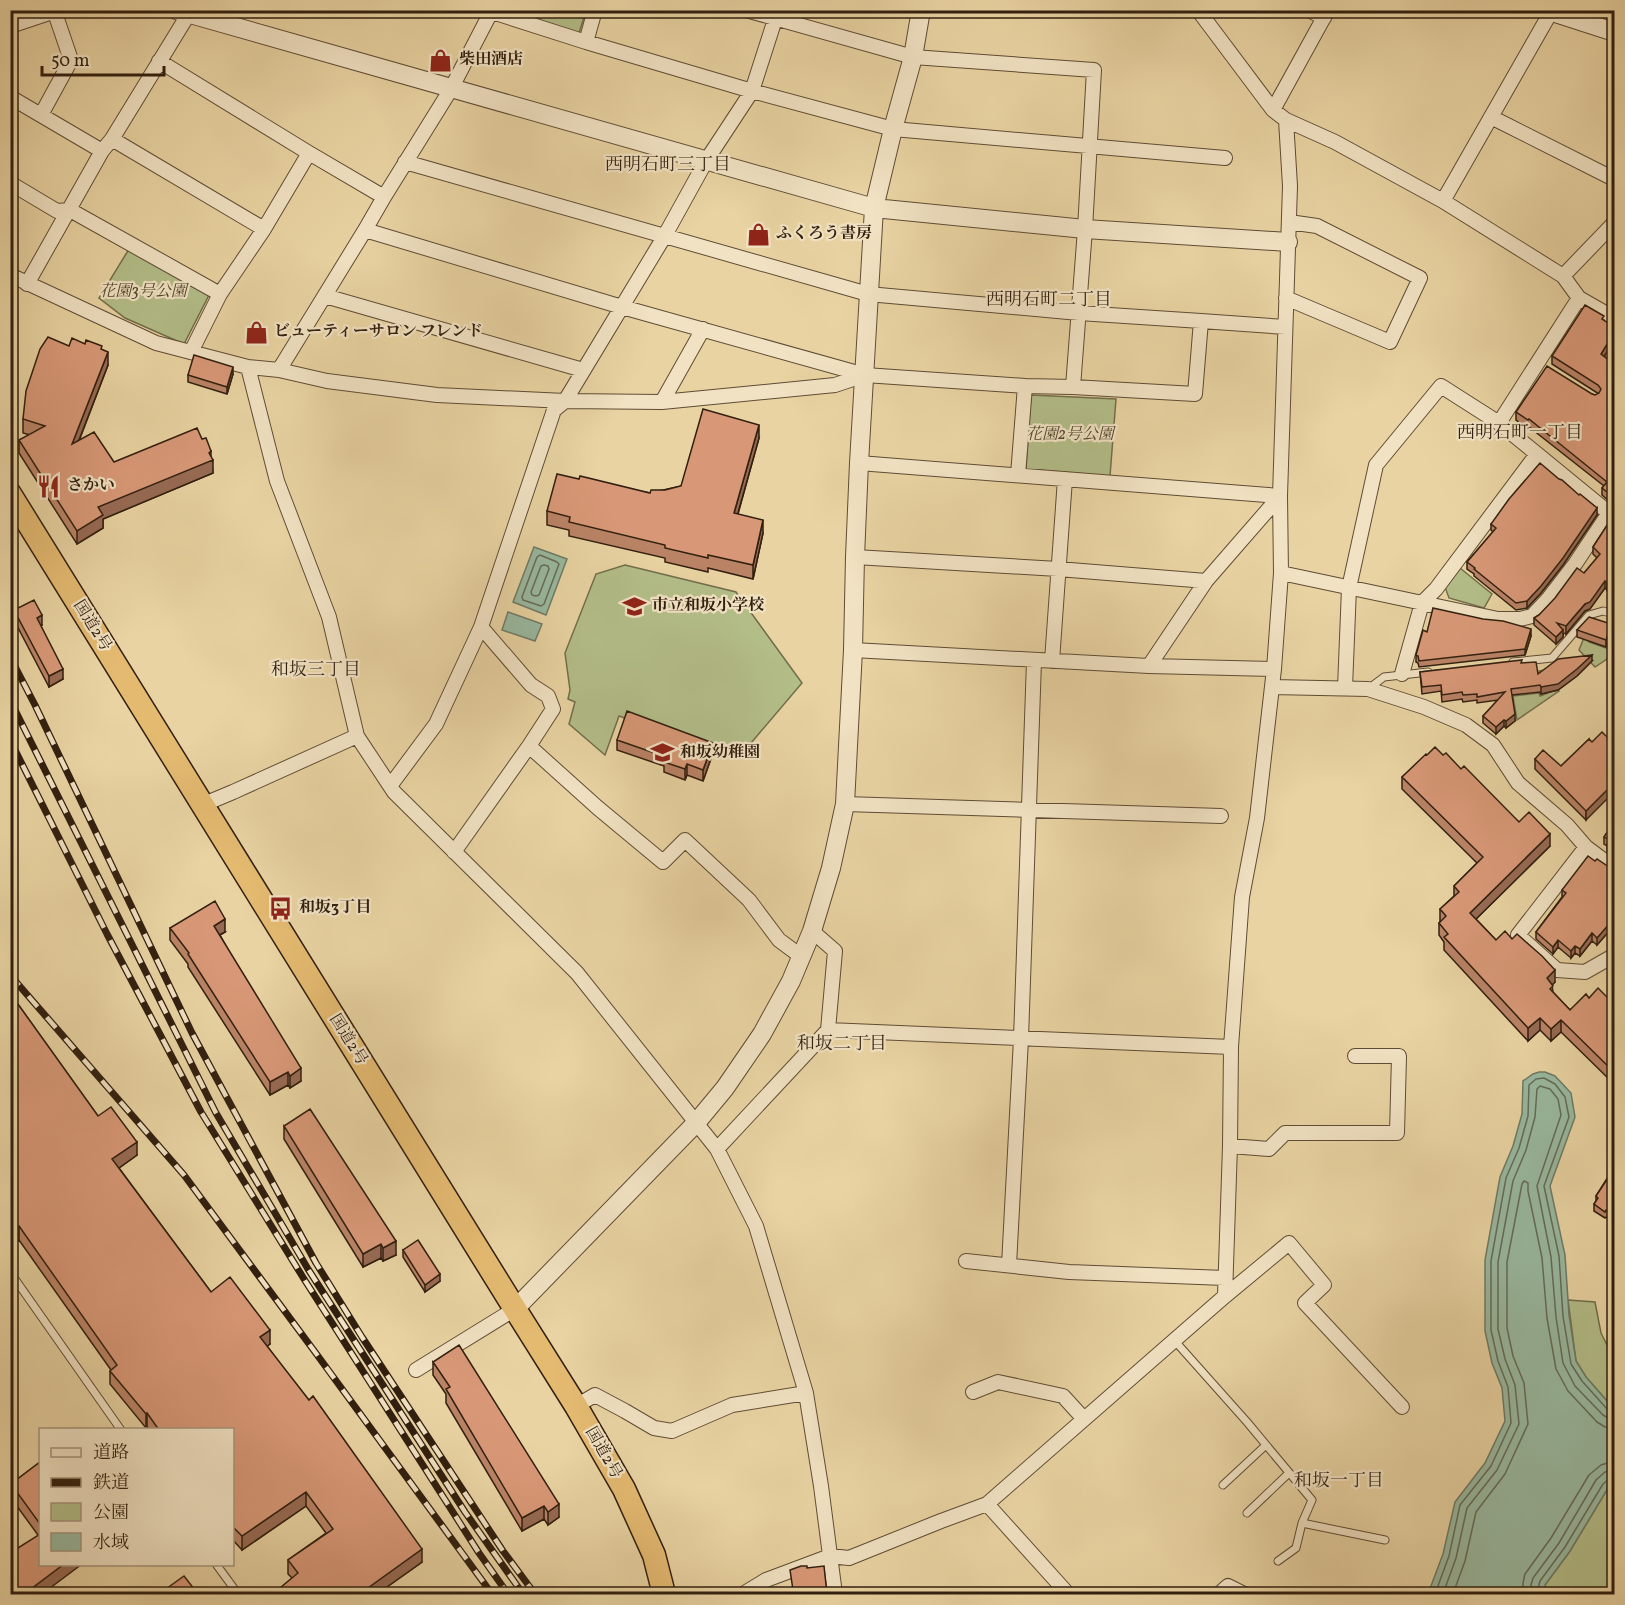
<svg xmlns="http://www.w3.org/2000/svg" width="1625" height="1605" font-family="Vollkorn,'Noto Serif JP',serif">
<rect width="100%" height="100%" fill="#e9d3a2"/>
<filter id="stains"><feTurbulence type="fractalNoise" baseFrequency=".00333" numOctaves="4"/><feColorMatrix values="0 0 0 0 .2 0 0 0 0 .09 0 0 0 0 .02 0 0 0 .5 -.17"/></filter>
<radialGradient id="worn" r=".72"><stop offset=".6" stop-color="#630" stop-opacity="0"/><stop offset="1" stop-color="#630" stop-opacity=".3"/></radialGradient>
<path fill="#b3bd88" stroke="#726e4c" stroke-width="1.5" d="M515,11H586L579,33L518,14Z
M129,249L209,295L184,344L125,318L99,298Z
M1031,395L1116,399L1110,476L1026,469Z
M625,565L736,592L802,683L751,743L725,752L619,716L605,755L569,724L575,702L568,699L570,690L565,653L596,574Z
M1460,568L1492,594L1484,608L1449,598L1445,587Z
M1585,635L1590,637L1589,642L1609,649L1607,659L1595,667L1579,650Z
M1546,670L1559,691L1517,720L1513,696L1539,693L1540,696L1548,693L1545,683L1540,684L1539,671Z
M1568,1300L1595,1302L1601,1333L1614,1359V1409L1586,1377L1576,1361Z
M1614,1482V1594H1546L1545,1585L1570,1551L1608,1488Z"/>
<path fill="#99b9a0" stroke="#6f7b66" stroke-width="1.5" d="M534,547L567,559L546,615L513,602Z
M508,612L542,624L535,641L502,630Z
M1539,1072H1545L1555,1076L1571,1093L1575,1117L1550,1186L1565,1255L1569,1315L1576,1361L1586,1377L1614,1409V1482L1608,1488L1570,1551L1545,1585L1546,1594H1428L1443,1554L1455,1502L1485,1463L1505,1421L1502,1388L1492,1363L1485,1331V1260L1500,1177L1513,1146L1522,1114L1523,1081L1533,1074Z"/>
<g fill="none" stroke-linecap="round" stroke-linejoin="round">
<path stroke="#656c58" stroke-width="1.5" d="M540,555L557,562L559,564L544,604L541,606L523,600L522,597L537,557Z
M544,565L548,566L549,569L539,595L536,596L532,595L531,592L541,566Z
M1435,1594L1449,1556L1460,1505L1491,1466L1511,1423L1508,1387L1498,1361L1491,1330V1261L1506,1178L1519,1148L1528,1116L1529,1085L1536,1079L1544,1078L1555,1084L1565,1097L1569,1117L1544,1186L1559,1256L1563,1316L1571,1364L1582,1381L1608,1410L1614,1412
M1443,1594L1456,1558L1467,1508L1497,1470L1519,1424L1515,1385L1505,1359L1498,1329V1262L1513,1181L1526,1150L1535,1117L1537,1089L1540,1086L1550,1089L1558,1099L1561,1115L1537,1186L1551,1257L1556,1317L1563,1363L1575,1386L1603,1415L1608,1418L1614,1419
M1453,1594L1465,1561L1476,1512L1505,1474L1528,1424L1524,1383L1513,1356L1507,1328V1262L1522,1184L1524,1181L1528,1183V1191L1542,1258L1547,1318L1556,1369L1568,1391L1597,1422L1605,1427L1614,1428
M1523,1594V1583L1525,1574L1551,1538L1589,1475L1601,1465L1614,1461
M1533,1594L1531,1585L1533,1578L1559,1543L1596,1480L1605,1472L1614,1470
M1540,1594L1539,1585L1540,1581L1565,1547L1603,1484L1609,1479L1614,1478"/>
<defs>
<path id="service" d="M1513,662L1552,658L1589,615L1603,611L1614,614
M1368,689L1384,677L1428,672
M10,1272L121,1430
M1174,1340L1247,1422L1312,1500L1302,1523L1296,1548L1278,1561
M1223,1485L1266,1445
M1247,1513L1289,1473
M1302,1523L1385,1540
M216,1564L238,1594"/>
<path id="minor" d="M486,10L586,42L752,91L893,129L1225,158
M746,10L913,57L1094,70L1085,229L1073,387
M1198,10L1273,110L1286,120L1335,142L1443,201L1563,276L1579,298L1614,318
M1309,10L1324,18
M586,42L595,10
M159,61L309,153L384,197
M10,97L102,151
M1273,110L1328,10
M41,115L71,60L54,10
M1491,117L1612,178
M112,139L264,229
M405,162L868,294L1079,313L1201,321
M10,183L57,211L70,210L220,294
M1443,201L1552,10
M365,230L622,307L865,375L1025,386L1073,387L1195,394L1201,321L1285,327
M10,275L156,343L248,367L279,370L327,381L437,395L565,401L662,402L835,385L865,375
M1563,276L1614,223
M27,284L102,151L112,139L191,10
M325,296L583,370
M1286,298L1390,342L1420,278L1317,226L1289,222
M191,352L220,294L264,229L309,153
M248,367L277,481L329,617L357,736L394,792L577,973L717,1149L756,1226L806,1393L821,1486L835,1594
M279,370L365,230L384,197L451,89L492,10
M662,402L703,329
M1499,423L1579,298
M1537,454L1609,513
M859,463L1280,496
M1018,475L1025,386
M855,557L1058,569L1206,581
M1281,573L1498,619H1520L1532,616L1548,599L1575,564L1609,513L1614,511
M853,650L1149,666L1274,669
M1052,661L1065,479
M1149,666L1206,581L1280,496
M1272,687L1368,689L1424,707L1466,725L1493,745L1518,783L1567,825L1586,847L1614,868
M1345,688L1349,588L1376,465L1441,386L1499,423L1537,454L1436,589L1422,603L1402,674
M529,746L598,808L663,862L685,840L749,900L779,940L802,957
M390,786L436,724L481,627
M845,804L1221,816
M202,805L233,792L357,736
M1586,847L1518,935L1557,970L1585,972L1613,956L1614,958
M454,852L529,746L553,709L548,696L531,685L481,627L554,410L565,401L664,237L706,161L752,91L778,10
M812,931L835,951L828,1030L1231,1047
M1230,1146L1269,1149L1285,1133H1397L1399,1056H1355
M717,1149L828,1030
M966,1261L1069,1272L1225,1278
M1009,1265L1021,1039L1034,661
M1225,1296L1289,1243L1324,1285L1305,1303L1402,1407
M416,1370L515,1309
M973,1392L998,1382L1063,1396L1084,1419
M576,1406L595,1395L625,1411L654,1428L672,1431L732,1405L806,1393
M987,1504L1068,1594
M743,1594L766,1580L830,1556L849,1558L941,1521L987,1504L1225,1296L1230,1146L1231,1047L1242,897L1257,818L1274,669L1281,573L1280,496L1290,186L1286,120
M1219,1594L1228,1586L1244,1594"/>
<path id="tertiary" d="M176,10L874,208L1085,229L1288,242
M1546,10L1614,32
M10,24L52,10
M515,1309L696,1123L725,1088L762,1034L791,981L812,931L831,868L845,804L853,650L855,557L859,463L874,208L893,129L913,57L921,10"/>
<path id="trunk" d="M10,494L515,1309L576,1406L624,1489L654,1555L664,1594"/>
</defs>
<use href="#service" stroke="#5f4c34" stroke-width="9"/>
<use href="#minor" stroke="#5f4c34" stroke-width="16"/>
<use href="#tertiary" stroke="#5f4c34" stroke-width="20"/>
<use href="#trunk" stroke="#311f0f" stroke-width="25"/>
<use href="#service" stroke="#f1e2c3" stroke-width="7"/>
<use href="#minor" stroke="#f1e2c3" stroke-width="14"/>
<use href="#tertiary" stroke="#f1e2c3" stroke-width="18"/>
<use href="#trunk" stroke="#e4ba71" stroke-width="22"/>
<defs>
<path id="rail" d="M10,599L20,617
M10,657L35,705L192,1033L316,1263L362,1337L503,1551L535,1594
M10,700L216,1113L308,1269L465,1512L523,1594
M10,740L107,934L201,1112L304,1279L479,1553L508,1594
M10,975L184,1175L315,1352L492,1594"/>
</defs>
<use href="#rail" stroke="#311f0f" stroke-width="7"/>
<use href="#rail" stroke="#f1e2c3" stroke-width="4.5" stroke-dasharray="14" stroke-linecap="butt"/>
</g>
<path fill="#ba8366" stroke="#311f0f" stroke-width="1.5" d="M1604,320L1614,340L1604,356L1614,364V503H1611L1602,495V488L1604,486L1529,427L1528,428L1516,420V412L1592,394L1595,395L1599,394L1552,364V356Z
M69,346L102,350L108,365L79,441L114,462L211,457L213,473L103,519V528L77,544L19,453V440L30,435L23,433V419Z
M233,374L227,394L188,382V375Z
M759,438L738,514L763,533L753,579L708,568V572L665,562V558L569,536V530L547,525V511L579,479L650,493L681,486Z
M1597,515L1563,565L1541,593L1527,608L1516,610L1474,576V574L1467,569V562L1493,532L1491,530V524Z
M1614,515L1607,590L1605,588L1590,609L1585,611L1566,634L1563,633V637L1556,644L1534,625V618L1539,615L1584,573L1597,558L1593,554V547Z
M14,610L42,625L41,626L63,679L49,687L14,620Z
M1577,630L1611,631L1606,647L1577,637Z
M1427,632L1531,636L1525,655L1419,667L1418,663L1416,662V655Z
M1592,661L1577,676L1558,690L1541,694L1540,692L1512,695L1515,721L1506,728L1504,726L1496,734L1483,723V716L1498,700L1477,703V700L1463,702L1462,699L1442,702L1441,691L1422,694L1420,672L1522,663L1538,674Z
M1589,739L1586,820L1535,769V759L1561,766Z
M617,740L713,753L703,781L687,775L685,780L664,772V766L617,750Z
M1427,755H1443L1519,822L1550,846L1476,919L1496,940L1512,939L1555,982L1552,985L1553,992L1570,1010L1589,998L1614,1004V1084L1561,1032L1551,1041L1540,1030L1528,1041L1444,950V942L1439,935V923L1440,922V909L1454,896V886L1477,863L1402,789V777Z
M1614,824V858L1607,852V846L1604,844V837Z
M1595,861L1612,869H1614V934L1610,930L1597,945L1592,941L1580,956L1575,953L1571,958L1558,947L1553,954L1536,939V932L1562,897V890Z
M170,928L225,932L220,935L301,1081L290,1088L288,1085L270,1095L188,967V964L170,940Z
M10,993L98,1116L137,1155L119,1168L211,1292L270,1344L267,1346L422,1562L377,1594H274V1593L292,1578L288,1574V1560L326,1533L306,1506L242,1550L232,1539V1430H149L147,1427L146,1428L110,1384V1371L111,1370L19,1240L17,1241L10,1231Z
M284,1126L396,1255L383,1261L381,1258L363,1267L284,1139Z
M1614,1165V1213L1613,1212L1609,1218L1606,1217L1605,1218L1594,1211V1204L1596,1201V1196L1608,1177V1175Z
M403,1250L440,1281L425,1292L403,1257Z
M433,1362L559,1517L548,1525L544,1519L522,1531L446,1403V1394L433,1375Z
M40,1462V1564L38,1535L11,1498V1484Z"/>
<path fill="#976a53" stroke="#311f0f" stroke-width="1.5" d="M1614,333V340L1601,362V354Z
M108,352V365L72,458V444Z
M233,367V374L227,394V387Z
M759,425V438L734,527V513Z
M211,451V461L213,460V473L103,519V528L77,544V531L98,507Z
M1597,508V515L1563,565L1541,593L1527,608V601Z
M763,520V533L753,579V565Z
M1614,568V581L1607,590V583Z
M1605,581V588L1590,609L1585,611L1566,634V626Z
M42,615V625L37,628V618Z
M1611,624V631L1606,647V640Z
M1531,629V636L1525,655V649Z
M1563,630V637L1556,644V637Z
M1592,655V661L1577,676L1558,690L1541,694V687Z
M63,669V679L49,687V676Z
M1515,714V721L1506,728V721Z
M1504,720V726L1496,734V727Z
M713,743V753L703,781V770Z
M687,764V775L685,780V769Z
M1614,783V792L1586,820V811Z
M1550,834V846L1470,925V913Z
M225,919V932L214,938V926Z
M1610,923V930L1597,945V938Z
M1592,933V941L1580,956V949Z
M1558,940V947L1553,954V947Z
M1575,946V953L1571,958V951Z
M1555,970V982L1547,990V978Z
M1540,1018V1030L1528,1041V1028Z
M1561,1020V1032L1551,1041V1029Z
M301,1068V1081L290,1088V1076Z
M288,1072V1085L270,1095V1082Z
M137,1142V1155L112,1173V1159Z
M1613,1205V1212L1609,1218V1212Z
M19,1226V1240L17,1241V1227Z
M396,1241V1255L383,1261V1248Z
M381,1244V1258L363,1267V1254Z
M440,1274V1281L425,1292V1285Z
M270,1330V1344L260,1351V1337Z
M147,1413V1427L146,1428V1414Z
M306,1492V1506L242,1550V1536Z
M559,1504V1517L548,1525V1512Z
M544,1506V1519L522,1531V1518Z
M422,1549V1562L377,1594H365V1590Z
M64,1564H82L42,1594H24Z"/>
<path fill="#d89877" stroke="#311f0f" stroke-width="1.5" d="M1585,305L1604,316L1602,319L1614,327V333L1601,354L1614,364V496L1611,495L1602,488L1607,482L1529,419L1528,420L1516,412L1547,366L1592,394L1595,395L1599,393L1601,389L1598,385L1552,356Z
M48,337L69,346L72,338L85,344L86,340L102,346L101,349L108,352L72,444L94,432L114,462L197,428L202,439L206,438L211,451L209,453L213,460L98,507L103,515L77,531L19,440L45,426L23,419L26,391L40,349Z
M194,355L233,367L227,387L188,375Z
M703,409L759,425L734,513L763,520L753,565L708,555V558L665,548V545L569,522L570,517L547,511L557,474L579,479L580,476L650,493L651,490H665L681,486Z
M1540,463L1559,479L1562,480L1579,495L1580,494L1597,508L1563,558L1541,586L1527,601L1516,603L1474,569L1475,568L1467,562L1496,528L1491,524L1509,499Z
M1614,515V574L1607,583L1605,581L1590,602L1585,604L1566,626L1557,623L1563,630L1556,637L1534,618L1539,615L1555,598L1577,568L1584,573L1600,554L1593,547L1613,516Z
M34,600L42,615L37,618L63,669L49,676L14,610Z
M1433,608L1483,619L1503,621L1531,629L1525,649L1419,661L1418,656L1416,655L1423,630L1427,632Z
M1589,617L1611,624L1606,640L1577,630Z
M1592,655L1577,669L1558,684L1541,687L1540,685L1511,689L1515,714L1506,721L1504,720L1496,727L1483,716L1505,692L1477,697V694L1463,695L1462,692L1442,695L1441,685L1422,687L1420,672L1522,660L1521,663L1536,662L1538,674L1558,659Z
M627,711L713,743L703,770L687,764L685,769L664,762L666,757L617,740Z
M1602,732L1609,739L1614,733V783L1586,811L1535,759L1543,750L1561,766L1589,739L1592,742Z
M1435,747L1443,755L1446,753L1461,769L1464,766L1519,822L1529,812L1550,834L1470,913L1496,940L1505,931L1512,939L1517,934L1542,956L1555,970L1547,978L1553,986L1550,989L1570,1010L1586,994L1589,998L1598,988L1614,1004V1072L1561,1020L1551,1029L1540,1018L1528,1028L1444,937L1448,934L1439,923L1446,916L1440,909L1459,892L1454,886L1483,857L1402,777L1426,754L1427,755Z
M1613,823L1614,824V850L1607,844L1610,840L1604,837Z
M1588,856L1595,861L1597,859L1612,869H1614V927L1610,923L1597,938L1592,933L1580,949L1575,946L1571,951L1558,940L1553,947L1536,932L1566,893L1562,890Z
M215,901L225,919L214,926L301,1068L290,1076L288,1072L270,1082L188,954L189,953L170,928Z
M10,993L98,1116L111,1107L137,1142L112,1159L211,1292L230,1277L270,1330L260,1337L309,1400L313,1396L422,1549L365,1590L369,1594H276L274,1593L298,1573L288,1560L333,1529L306,1492L242,1536L232,1526V1430H159L147,1413L146,1414L110,1371L117,1365L19,1226L17,1227L10,1218Z
M310,1109L396,1241L383,1248L381,1244L363,1254L284,1126Z
M1614,1165V1206L1613,1205L1609,1212L1606,1210L1605,1212L1594,1204L1598,1198L1596,1196L1610,1175H1608Z
M418,1240L440,1274L425,1285L403,1250Z
M459,1345L559,1504L548,1512L544,1506L522,1518L446,1389L450,1387L433,1362Z
M40,1462V1524L11,1484Z
M40,1534V1564H64L24,1594H10V1553Z
M801,1566H807V1568L824,1566L827,1594H782V1591L793,1590L790,1570Z
M184,1576L198,1594H159Z"/>
<defs>
<symbol id="shop-bare" viewBox="-9 -9 18 18"><path d="M-5-2.5h2.3a2.7 3.5 0 0 1 5.4 0H5L5.5 6h-11ZM-1.5-2.5h3a1.5 2.3 0 0 0-3 0Z" fill="#8f2418" stroke="#f1e2c3" stroke-width="2.5" paint-order="stroke"/></symbol>
<symbol id="restaurant-bare" viewBox="-9 -9 18 18"><path d="M-5-6h1v4h1v-4h1v4h1v-4h1v5L-1.5 .5V6h-2V.5L-5-1ZM5-6V6H3V1.5H1.5Q1.5-4 5-6Z" fill="#8f2418" stroke="#f1e2c3" stroke-width="2.5" paint-order="stroke"/></symbol>
<symbol id="school-bare" viewBox="-9 -9 18 18"><path d="M0-5L7-2L0 1L-7-2ZM-4 1L0 2.5L4 1V4Q0 6-4 4Z" fill="#8f2418" stroke="#f1e2c3" stroke-width="2.5" paint-order="stroke"/></symbol>
<symbol id="bus-bare" viewBox="-9 -9 18 18"><path d="M-5-6H5V4H4V6H2V4H-2V6H-4V4H-5ZM-3.5-4V0h7V-4ZM-3.5 1.2v1.5H-2V1.2ZM2 1.2v1.5H3.5V1.2Z" fill="#8f2418" stroke="#f1e2c3" stroke-width="2.5" paint-order="stroke"/></symbol>
</defs>
<g fill-rule="evenodd">
<use href="#shop-bare" x="424" y="44" width="33" height="33"/>
<use href="#shop-bare" x="742" y="218" width="33" height="33"/>
<use href="#shop-bare" x="240" y="316" width="33" height="33"/>
<use href="#restaurant-bare" x="32" y="470" width="33" height="33"/>
<use href="#school-bare" x="618" y="590" width="33" height="33"/>
<use href="#school-bare" x="646" y="736" width="33" height="33"/>
<use href="#bus-bare" x="264" y="892" width="33" height="33"/>
</g>
<g text-anchor="middle" dominant-baseline="central" stroke-width="4.5" stroke-linejoin="round" paint-order="stroke">
<g font-size="16" font-weight="bold" fill="#311f0f" stroke="#f1e2c3" text-anchor="start">
<text x="459" y="60">柴田酒店</text>
<text x="776" y="234">ふくろう書房</text>
<text x="274" y="332">ビューティーサロン フレンド</text>
<text x="67" y="486">さかい</text>
<text x="652" y="606">市立和坂小学校</text>
<text x="680" y="753">和坂幼稚園</text>
<text x="299" y="908">和坂3丁目</text>
</g>
<g font-size="16" font-style="italic" fill="#52462d" stroke="#f1e2c3">
<text x="143" y="292">花園3号公園</text>
<text x="1070" y="435">花園2号公園</text>
</g>
<g font-size="16" fill="#311f0f" stroke="#f1e2c3">
<text transform="translate(92 626) rotate(58)">国道2号</text>
<text transform="translate(348 1040) rotate(58)">国道2号</text>
<text transform="translate(603 1453) rotate(60)">国道2号</text>
</g>
<g font-size="18" fill="#311f0f" stroke="#f1e2c3">
<text x="668" y="165">西明石町三丁目</text>
<text x="1049" y="300">西明石町二丁目</text>
<text x="1520" y="433">西明石町一丁目</text>
<text x="316" y="670">和坂三丁目</text>
<text x="842" y="1044">和坂二丁目</text>
<text x="1339" y="1481">和坂一丁目</text>
</g>
</g>
<rect width="1625" height="1605" fill="none" stroke="#e9d3a2" stroke-width="36"/>
<rect x="12" y="12" width="1601" height="1581" fill="none" stroke="#311f0f" stroke-width="3"/>
<rect x="18" y="18" width="1589" height="1569" fill="none" stroke="#311f0f" stroke-width="1.5"/>
<rect x="39" y="1428" width="195" height="138" fill="#f1e2c3" stroke="#a4947b" stroke-width="1.5"/>
<rect x="51" y="1448" width="30" height="9" fill="#f1e2c3" stroke="#a4947b" stroke-width="1.5"/>
<text x="93" y="1458" font-size="18" fill="#311f0f">道路</text>
<rect x="51" y="1478" width="30" height="9" fill="#311f0f" stroke="#a4947b" stroke-width="1.5"/>
<text x="93" y="1488" font-size="18" fill="#311f0f">鉄道</text>
<rect x="51" y="1503" width="30" height="18" fill="#b3bd88" stroke="#a4947b" stroke-width="1.5"/>
<text x="93" y="1518" font-size="18" fill="#311f0f">公園</text>
<rect x="51" y="1533" width="30" height="18" fill="#99b9a0" stroke="#a4947b" stroke-width="1.5"/>
<text x="93" y="1548" font-size="18" fill="#311f0f">水域</text>
<path d="M42 66v9h122v-9" fill="none" stroke="#311f0f" stroke-width="3"/>
<text x="51" y="66" font-size="18" fill="#311f0f" stroke="#f1e2c3" stroke-width="4.5" paint-order="stroke">50 m</text>
<rect width="100%" height="100%" filter="url(#stains)"/>
<rect width="100%" height="100%" fill="url(#worn)"/>
</svg>
